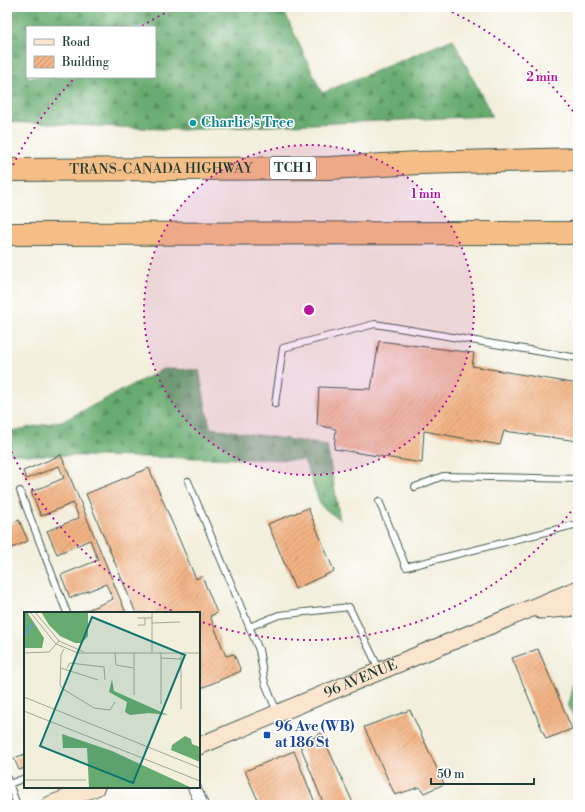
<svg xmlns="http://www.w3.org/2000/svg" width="585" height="812" font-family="'Libre Bodoni',serif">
<defs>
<pattern id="forest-firs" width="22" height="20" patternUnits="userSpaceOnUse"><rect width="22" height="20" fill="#68ab70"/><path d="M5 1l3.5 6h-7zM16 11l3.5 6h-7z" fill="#558c5d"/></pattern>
<pattern id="building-hatch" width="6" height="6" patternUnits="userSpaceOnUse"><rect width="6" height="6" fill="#f3b384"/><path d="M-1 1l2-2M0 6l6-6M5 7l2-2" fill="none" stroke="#c4936d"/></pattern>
</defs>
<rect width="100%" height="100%" fill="#fff"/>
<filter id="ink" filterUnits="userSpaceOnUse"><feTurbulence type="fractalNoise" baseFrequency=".025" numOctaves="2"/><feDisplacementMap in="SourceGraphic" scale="8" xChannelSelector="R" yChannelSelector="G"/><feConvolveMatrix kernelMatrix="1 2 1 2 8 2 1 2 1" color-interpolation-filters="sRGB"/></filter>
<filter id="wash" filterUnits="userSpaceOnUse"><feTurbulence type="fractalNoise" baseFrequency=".012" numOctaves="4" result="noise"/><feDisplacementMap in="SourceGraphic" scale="16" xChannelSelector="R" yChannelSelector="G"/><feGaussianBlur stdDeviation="0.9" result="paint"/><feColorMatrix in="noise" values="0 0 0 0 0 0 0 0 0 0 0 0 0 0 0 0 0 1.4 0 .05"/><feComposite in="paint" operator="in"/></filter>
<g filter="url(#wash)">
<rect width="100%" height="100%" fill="#f3efdd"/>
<path fill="url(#forest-firs)" stroke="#447452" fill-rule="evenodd" d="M7,7H282L322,93L453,39L492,116L182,130L7,122ZM27,27H155V77H27Z
M163,369L199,370L210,428L327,445L340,520L321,506L304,460L27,455L7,453V432L65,420Z
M578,662V729L568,704Z"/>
<g id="blocks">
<path fill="url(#building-hatch)" d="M379,341L474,353L472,366L578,384V441L504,431L500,445L424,431L422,463L334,449L336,429L317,425L319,387L371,389Z
M61,455L126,613H80L113,599L106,584L70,598L61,575L98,560L90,540L57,554L47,531L79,518L73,503L41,516L31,492L64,478L59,466L26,479L23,471Z
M149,468L196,579L202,576L217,613L210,616L226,656L234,654L241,671L199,689V613H136L86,494Z
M308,508L334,571L295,589L268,524Z
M19,520L28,541L7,550V525Z
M538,649L572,729L546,739L512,658Z
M410,710L444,784L424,793L420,787L395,795L364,727Z
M321,733L354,805H324L300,745Z
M294,751L316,805H260L245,771Z
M25,754V768L19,770L14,758Z"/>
</g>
</g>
<g filter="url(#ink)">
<use href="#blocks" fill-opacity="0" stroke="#3f584d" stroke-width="1"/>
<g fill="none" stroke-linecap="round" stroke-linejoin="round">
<defs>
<path id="lane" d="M275,404L283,348L375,324L578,358
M188,481L259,650L265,683L277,712
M415,487L443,476L578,479
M20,491L67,613
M379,501L406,567L578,524
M249,627L279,615L349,607L380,671
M7,778L17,805
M9,784L25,778"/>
<path id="street" d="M194,787L202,805"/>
<g id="secondary">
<path d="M541,610L578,607"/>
<path id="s1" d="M199,746L578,589"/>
<path d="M50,805L96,787"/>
</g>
<g id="highway">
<path id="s2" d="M7,170L330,168L419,163L578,159"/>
<path d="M7,234L578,233"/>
</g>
</defs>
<use href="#lane" stroke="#3f584d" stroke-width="8"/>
<use href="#street" stroke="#3f584d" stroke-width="14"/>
<use href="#secondary" stroke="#3f584d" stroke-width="19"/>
<use href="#highway" stroke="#3f584d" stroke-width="24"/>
<use href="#lane" stroke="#fff" stroke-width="6"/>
<use href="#street" stroke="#fff" stroke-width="12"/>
<use href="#secondary" stroke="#fbe5cf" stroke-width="17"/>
<use href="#highway" stroke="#f6be87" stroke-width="22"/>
</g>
</g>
<circle cx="309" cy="310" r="165" fill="#b5179e" fill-opacity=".12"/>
<g fill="none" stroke="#b5179e" stroke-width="2" stroke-dasharray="2 4">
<circle cx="309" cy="310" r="165"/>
<path d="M578 502A330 330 0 0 1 202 622M177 613A330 330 0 0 1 8 444M8 176A330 330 0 0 1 74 79M142 26A330 330 0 0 1 177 7M441 7A330 330 0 0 1 578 118"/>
</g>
<circle fill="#0f9aa8" stroke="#fff" stroke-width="1.5" cx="193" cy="123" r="4"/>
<rect fill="#1a4fb4" stroke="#fff" stroke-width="1.5" x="263" y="731" width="8" height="8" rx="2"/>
<g text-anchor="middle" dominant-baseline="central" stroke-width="3" stroke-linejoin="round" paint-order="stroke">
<rect fill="#fff" stroke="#627771" stroke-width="1" x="270" y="157" width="46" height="22" rx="3"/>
<g font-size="13" font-weight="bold" fill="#1f3d34">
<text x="293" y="168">TCH 1</text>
</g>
<g font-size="14" font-weight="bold" fill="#0d838f" stroke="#fff" text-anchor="start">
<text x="201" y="123">Charlie's Tree</text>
</g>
<g font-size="14" fill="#1f3d34" stroke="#fff">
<text stroke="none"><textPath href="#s2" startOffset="154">TRANS-CANADA HIGHWAY</textPath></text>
<text stroke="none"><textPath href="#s1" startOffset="175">96 AVENUE</textPath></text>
</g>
<g font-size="14" font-weight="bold" fill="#164399" stroke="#fff" text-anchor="start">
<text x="275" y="727">96 Ave (WB)<tspan x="275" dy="16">at 186 St</tspan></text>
</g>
</g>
<g transform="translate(24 612)">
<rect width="176" height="176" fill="#f3efdd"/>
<path d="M0,0H3L20,26L18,36H0ZM17,0H64V24L58,31H51L36,24L25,13ZM88,67L90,79L144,103L125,101L106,103L101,100L103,90L85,80ZM38,122L88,139L168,176H65L63,136H39ZM161,124L167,127L168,132L176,135V150L147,138L148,133Z" fill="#68ab70"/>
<path fill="none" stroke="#5ea1d3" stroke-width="2" d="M1,23L9,11"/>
<path fill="none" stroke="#9ea899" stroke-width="1" d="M6,0L32,32L54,41H176M11,0L35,29L60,40M128,0V40M114,6H128M128,11L156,10M114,13H121V6M40,37L37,43L36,73L39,77L70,96L86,98L91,90M0,41L25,40L35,29M91,41L92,53L109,56M137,46L157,47M37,56L74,68M43,56L46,51L80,55L81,68M176,70V101M110,83V41M0,85L176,156M137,92V41M157,97V41M0,99L176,169M0,168H62"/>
<path fill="#0f766e" fill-opacity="0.15" stroke="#0f766e" stroke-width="2" d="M68,5L161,43L109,171L16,134Z"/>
<rect width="176" height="176" fill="none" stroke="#1f3d34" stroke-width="2"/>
</g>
<circle cx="309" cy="310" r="6" fill="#b5179e" stroke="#fff" stroke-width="2"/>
<g font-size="12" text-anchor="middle" font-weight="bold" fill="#b5179e" stroke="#fff" stroke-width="3" stroke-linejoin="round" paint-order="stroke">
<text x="542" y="81">2 min</text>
<text x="426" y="198">1 min</text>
</g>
<rect width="585" height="812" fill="none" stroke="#fff" stroke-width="24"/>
<rect x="26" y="26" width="130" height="52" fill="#ffffff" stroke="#a5b1ae"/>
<rect x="34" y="39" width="20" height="6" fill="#fbe5cf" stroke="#a5b1ae"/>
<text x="62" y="46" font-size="12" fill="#1f3d34">Road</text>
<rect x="34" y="56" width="20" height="12" fill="url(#building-hatch)" stroke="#a5b1ae"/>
<text x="62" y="66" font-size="12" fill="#1f3d34">Building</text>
<path d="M431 778v6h103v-6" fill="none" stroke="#1f3d34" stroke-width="2"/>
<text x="437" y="778" font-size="12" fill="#1f3d34" stroke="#ffffff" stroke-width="3" paint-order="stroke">50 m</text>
</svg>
